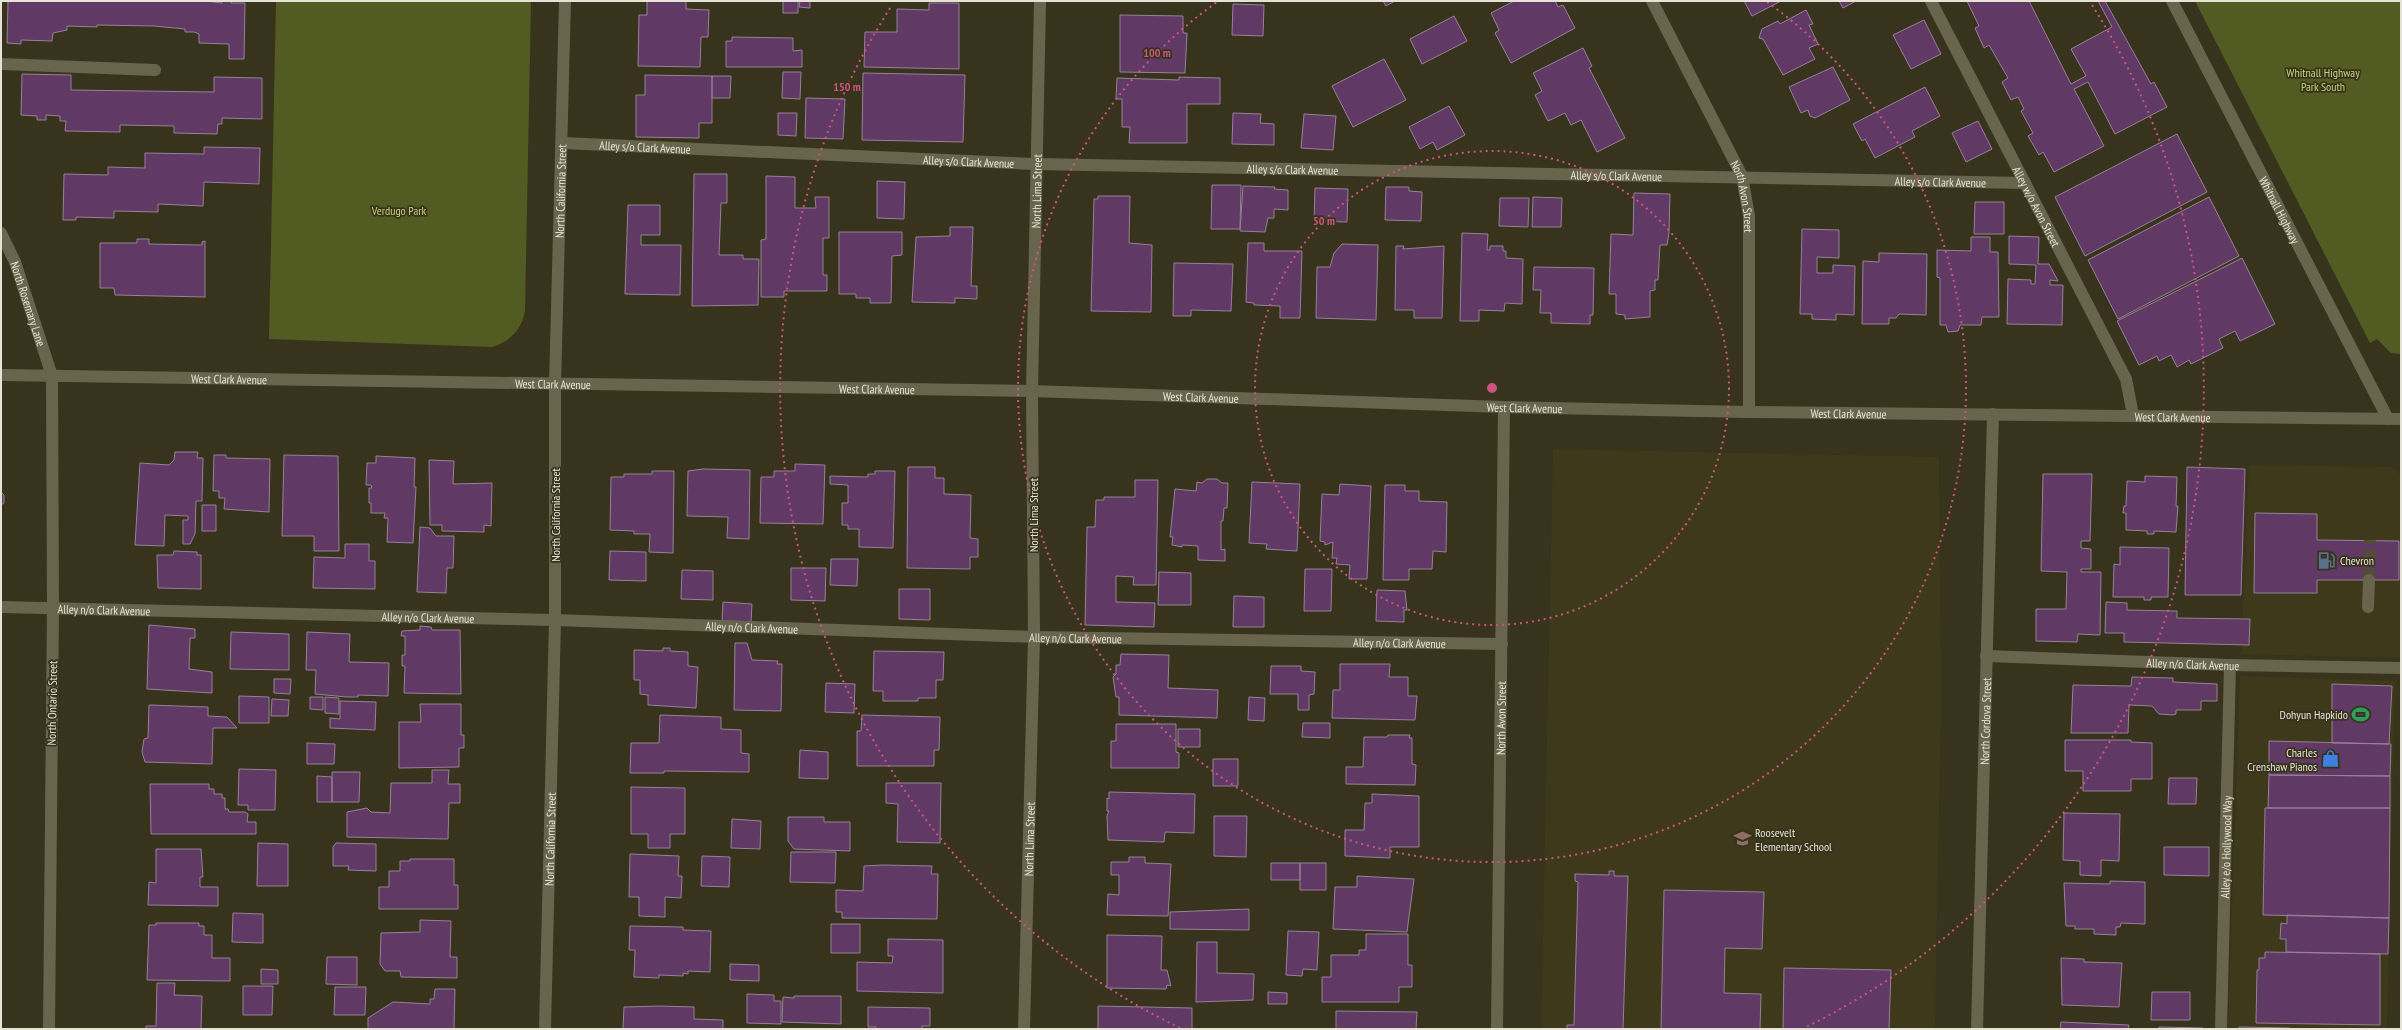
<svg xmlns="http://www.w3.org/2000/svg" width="2402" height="1030" font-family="'PT Sans Narrow',sans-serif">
<rect width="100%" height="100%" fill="#37331c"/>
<path fill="#3e391a" d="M1553,449L1939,457L1941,704L1935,1029H1541Z
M2249,465L2390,467L2401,474V658L2241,654Z
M2240,676L2395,681L2387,1029H2228Z"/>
<path fill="#525b22" d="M276,1H531L525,311C522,329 509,343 492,347L269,339Z
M2195,1H2401V354L2391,353L2377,339L2370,343Z"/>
<path fill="#603965" stroke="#958296" d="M8,1H206L222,3V1H231V3H245L244,59H229V44L199,43V34L194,32H185V29L154,26L97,25V27L67,26V30L53,33L52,41L21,40V44L7,43Z
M647,1H686V9L709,10L708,37H701L700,67L638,66L639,15H647Z
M783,1H798V13H783Z
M800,1H810V8L799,7Z
M1383,1H1395L1386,6Z
M1514,1H1555L1558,7L1563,5L1575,28L1511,63L1495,33L1499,30L1491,13Z
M1744,1H1781L1752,16Z
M1839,1H1856L1843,8Z
M1967,1H2029L2071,84L2086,76L2071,49L2112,27L2098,1H2105L2151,84L2154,82L2167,107L2115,134L2088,82L2074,89L2104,146L2054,172L2043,152L2039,155L2028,136L2033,133L2021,111L2024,109L2018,97L2011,100L2002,82L2008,78L1989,45L1984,48L1975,28L1979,26Z
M929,3H959V69L864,67L865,32H897V9L929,10Z
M1233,4L1264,5L1263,36L1232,35Z
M1806,10L1813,24L1809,25L1818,44L1809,48L1815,59L1783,75L1763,39L1759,38L1762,29L1778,21L1780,24Z
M1120,15L1183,16V33H1187L1185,73L1120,72Z
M1454,16L1467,41L1422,64L1410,39Z
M1924,20L1941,54L1911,69L1893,35Z
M732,37L793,38V51L802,50V67H726V41H732Z
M1583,48L1592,66L1589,68L1625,138L1597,152L1581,120L1571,125L1565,113L1548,121L1535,95L1542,91L1533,73Z
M1384,59L1406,100L1353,127L1332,86Z
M1833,67L1850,100L1815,118L1810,116L1808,110L1801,113L1789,87Z
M783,72H801L800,99L782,98Z
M863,73L965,75L963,142L862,140Z
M22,74L71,75V90L214,92V77L262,78V119L222,118V124H218L217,134L174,133V126L120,125V132L65,131L66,121H60V116L46,115V120H37V116L21,115Z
M645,75L712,76V123H699V138L636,137V95H645Z
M712,76H731L730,98H712Z
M1179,77L1220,78V104H1187V143H1129L1130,127H1122V99H1116L1117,78L1179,80Z
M1925,87L1940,116L1912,131L1915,137L1875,158L1865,139L1862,141L1853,124Z
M806,98L845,99L843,139L805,138Z
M1449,106L1465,135L1437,150L1433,142L1420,149L1409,127Z
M778,113H797L796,136L778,135Z
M1233,113L1261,114L1260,123L1274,124V145L1232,144Z
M1304,114L1336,116L1333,150L1301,148Z
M1978,121L1992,149L1966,162L1952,133Z
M2177,134L2207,192L2085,256L2055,197Z
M204,147L260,148L259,184L204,182L203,206L158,204V212L114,211V218L76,217V220H63L64,174L108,175V167L145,168V153L204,154Z
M694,174H727V203H721L719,255H743V259H759L758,305L692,306Z
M766,176L795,177V208H816L815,197H829V238H823V275H827V291H784V297H761V240L766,239Z
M877,181L905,182L904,219L877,218Z
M1212,185H1241L1240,229H1211Z
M1243,186L1275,187L1274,189L1288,190V210L1274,209V218H1268L1265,232L1240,231Z
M1386,187H1409V191L1422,192L1421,221L1385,220Z
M1315,188L1348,189L1347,222L1314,221Z
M1634,193L1670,194L1669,233L1667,245H1660L1658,280H1655V290L1650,291V317L1625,319V315L1616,314V294H1609L1611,234L1633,235Z
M1098,196H1130L1129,243L1152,245L1151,312L1091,311L1094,199H1098Z
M1533,197L1562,198L1561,227H1532Z
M2209,197L2239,256L2118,319L2088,260Z
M1500,198H1529L1528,227L1499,226Z
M1975,202H2004V234H1974Z
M628,205H660V235H641V245H681L680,295L625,294Z
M950,227H973L971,286H977V299L955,298V303L912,302L916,237L950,236Z
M1802,229L1839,230V258L1817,257V273H1833V265L1855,266L1854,315L1836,314V320L1812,319V314H1800Z
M839,232H902V255L892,256L891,303H870V298H856V294H839Z
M1462,233L1488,234L1487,250H1490V246H1503V251H1506V258L1523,259L1522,304L1505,303L1504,311L1479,310V321H1460Z
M2009,236L2039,237L2038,264H2049L2058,281L2050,280V285H2063L2062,325L2007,324L2008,279L2031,280V284H2035L2036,265L2009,264Z
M1971,237H1990V252H1998L1999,317H1982L1981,325H1960L1958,331L1948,332L1946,325H1940V278L1937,277V250L1971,251Z
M137,239H149V244L202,245V242L205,241V297L115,295L114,288H100V243H137Z
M1248,243H1264V251H1302L1300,318H1280V306L1254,305V303L1246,302Z
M1342,244L1378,245L1376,320L1316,318L1317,267H1330L1334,253Z
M1396,246H1404L1403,249L1444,246L1442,318H1414V310H1395Z
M1879,253L1927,254L1926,315L1899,314L1896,318H1889V324H1862L1863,261L1879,262Z
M2242,258L2275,324L2240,341L2235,331L2219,339L2223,348L2191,364L2189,360L2177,367L2171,355L2159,361L2157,356L2139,365L2117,321Z
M1174,263L1233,264L1231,311L1191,310V316H1173Z
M1534,267L1594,268L1593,315H1590V324L1551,323V313H1540L1541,290H1533Z
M175,452H198L197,458H203L202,501H196L195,534L190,544H183V520H188V516L165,515L164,546L135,545L140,463L169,465L174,460Z
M214,455H226V458L270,459L269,512L224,509L225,498H219V491H213Z
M284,455L338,456L339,551H314V536H282Z
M376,456L415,458L414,487H416L413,543L387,542L388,518H384L385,513H371V503H369V488H372L371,485H366L367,463H376Z
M429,460L454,461L453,484L492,483L491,526L484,525V532L442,531V525H430Z
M795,464L825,465L823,524L760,523L761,477H774V471H795Z
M908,467H935V478H944V494L971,495L970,538L978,539V557H970V569L907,568Z
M2187,467L2245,469L2241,595H2185Z
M703,469L750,470L749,539L727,538L728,517L687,516L688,471Z
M652,471H674L673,553L649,552L650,534H634V531L610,530L611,477H624V474H652Z
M875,471H895L893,548L859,547V529H848V525H842V503H848V485L830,484V476L868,477V474H875Z
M2043,474H2092L2090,541H2081V548L2091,549V569H2081V572H2101L2100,635L2078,634L2077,642L2036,641V609H2066L2067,572L2041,571Z
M2145,476L2177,477L2176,506H2178L2176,532L2154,531V534H2147V531L2126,530V513H2123L2124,506H2126L2127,481L2145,482Z
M1207,479H1217L1222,483H1228L1227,508H1224L1223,521H1221V550L1225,549V561L1198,560V546L1182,545V547L1172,545L1173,537H1170L1175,489L1196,491L1197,482L1202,483Z
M1135,480H1158L1156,585H1133L1134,577L1116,576V602L1155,603L1154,627L1085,625L1087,527H1095L1096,500H1104V497H1135Z
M1252,482L1300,484L1297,551L1266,549L1267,544L1249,543Z
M1340,484L1371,486L1367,579H1349L1350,565L1336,564L1337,558H1332L1333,542L1325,545V542L1320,541L1322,494L1339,495Z
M1385,485H1405V491H1419V501L1447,502L1446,552L1433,551L1432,569H1409V580H1383Z
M1,492L4,495V503L1,505Z
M202,505H216V531H202Z
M2255,513L2317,514V540L2399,541V580H2317V593H2254Z
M420,527L430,528L436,536H454L453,568H447L446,593L417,592Z
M345,544H369V561H375V589L313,588L314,557L345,558Z
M2120,547L2169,548L2168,597H2151V600H2144V597H2113L2114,564L2120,565Z
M174,551L197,552V555H201V589L158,588L157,555H173Z
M610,551L646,552V581L609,580Z
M831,559H858L857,586L830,585Z
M791,568H826L825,601L791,600Z
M1305,569H1332L1331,611H1304Z
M682,570L713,571V600L681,599Z
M1159,572L1191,573V605H1158Z
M899,589H930V620L899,619Z
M1377,590L1405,591L1407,610H1404V622L1376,621Z
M1234,596L1264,597V627H1233Z
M723,602L752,604L751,622L722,621Z
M2106,602L2127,603V610L2177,611V618L2250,619L2249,645L2124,642V633H2105Z
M149,625L195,629V638H190L189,669L212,672V693L147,689Z
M420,626L431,627L432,630H460L461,694L404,693L405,666H402V655H405V636H401L402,631L420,630Z
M231,632L289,634V670L230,669Z
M307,632L350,634L349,662L389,663L388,696L358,695V697H347L315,694L316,670H306Z
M735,643H747L752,660L778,661L777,664H782L781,711L734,710Z
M663,648H670V651L688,652V666L698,667L696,708L648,705V695L640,694V680H634V650L663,651Z
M874,651L944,652L943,680H936V698H918V701H883V691H873Z
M1121,654L1169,655L1168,688L1218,690L1217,718L1119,715V697H1116L1113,677L1116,674V665H1120Z
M1340,664H1390L1389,677H1408V696H1417L1415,720L1332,718L1333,690H1340Z
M1271,666H1301V671L1315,672L1314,694L1309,695V710H1298V694H1270Z
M2132,677L2173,678V682L2217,684V701H2201V710H2176V714L2173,715L2159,714L2152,706L2129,705L2128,733H2071L2073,685L2131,686Z
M274,679H291L290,694L274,693Z
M826,683L855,684L854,713L825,712Z
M2332,684L2392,686L2389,744L2332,743Z
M239,696L269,697V723H239Z
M310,697H323V710L310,709Z
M325,697L339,698V714L325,713Z
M1249,697L1265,698L1264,721L1248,720Z
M272,699L289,700L288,716H271Z
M340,701L376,702L375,730L330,728V718L340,719Z
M420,704H461V735H464V748H459V767L399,768V722H421Z
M149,705L208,707V716L227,717L237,728H213L212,764L145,762L142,752L144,739L148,738Z
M660,715L721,717V729L741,730V753L749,754V772L664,771V773H630L631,743H659Z
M862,715L940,717L939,750H934V766H857V731H861Z
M1303,723H1330V738L1302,737Z
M1116,724H1176V752L1179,753V768H1111V741H1116Z
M1178,729H1200V747H1178Z
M1388,735H1410L1409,738H1412V764L1416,765L1415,785L1346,784V767H1363L1364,737H1387Z
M2065,740H2131V742L2152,743V779H2131V791H2083V771H2065Z
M2269,741L2391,744L2390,776L2269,775Z
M307,743L335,744L334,764H307Z
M800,750L828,752V779L799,778Z
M1213,759H1238V786H1213Z
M239,769L276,770L275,810H248V805H238Z
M432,770H449L448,784H460V803H449L448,839L347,837V812L367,808L371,812L390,813L391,783H432Z
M332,772H360L359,802H332Z
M2269,775L2390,776V808H2268Z
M317,776L332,777V802H317Z
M2169,778H2197L2196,804H2168Z
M886,783H941L940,843L897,842L898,804L886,803Z
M150,784H209V789H214V794H222V798H225V809H228L229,812H245L248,814L247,822H256V834H151Z
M631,787L685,788V834H670V848H648V834H631Z
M1109,792L1195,794L1194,833L1165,832L1164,842L1108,840L1107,816L1109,811H1107V798L1109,799Z
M1372,794L1419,796V847H1390V858L1345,856V830H1364L1365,803H1372Z
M2265,808H2390L2389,918L2263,915Z
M2064,813L2120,814L2119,861L2101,860V876L2080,875V861L2063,860Z
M1214,816H1247L1246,857L1214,856Z
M788,817H824V822H850V851L794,849L788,841Z
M732,819L761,821L760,849L731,848Z
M258,843L288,844V886H257Z
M336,843L376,844V871L348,870L349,866H333V847Z
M2164,847H2209V876L2164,875Z
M156,849H201L203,877H200V887H218V906L148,905L149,882L156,883Z
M791,852H836L835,883L790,882Z
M630,854L679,856L678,876H682L681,898L665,897V917L639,916V897H629Z
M702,856L730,857L729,887L701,886Z
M1129,857H1145V863L1171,864L1168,916L1107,915L1108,894L1119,895V875H1111V862H1129Z
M410,859H454V885H458V909H379V887H389V871H400V861H410Z
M1271,863H1300V880H1271Z
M1300,863H1326V890H1300Z
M883,865L932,866L931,874H938L937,919L842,918V912H836V890L863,891L864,866Z
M1609,871H1614V876H1628L1623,1029H1567V1025H1574L1578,882L1575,881V874L1609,875Z
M1357,876L1414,879L1407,932L1333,929L1335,887H1357Z
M2110,881L2145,882V924L2121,923L2120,927H2116V935L2094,934V929H2075V926H2066L2064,883L2110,884Z
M1664,890L1764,892L1762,949L1725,948L1724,993L1761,994L1760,1029H1661Z
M1249,909V930L1170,929V912Z
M233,913L263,914V943L232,942Z
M2287,915L2389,918L2388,954L2286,952V939H2280L2281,923L2287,924Z
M420,920L451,921L450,957H457V978L401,977L400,971H385L380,964L381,933L420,932Z
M156,923H199V926H204V935H212V958H230V981L147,980L149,925H156Z
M831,924H860V953H831Z
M630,926L683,927V930L711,931L710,972L688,971V974L683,973V976L659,975V978L634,977L635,950H629Z
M1288,931L1319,932L1317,970L1303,969L1302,976L1286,975Z
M1366,934H1408V965H1412V987H1399V1002H1322V977H1331V955H1359V950H1366Z
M1107,935L1162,936L1161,970H1167L1171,986L1167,985L1166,989L1107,988Z
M888,939L943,940V993L857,991V962L892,963L893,956H888Z
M1197,942H1217V973L1254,974L1253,1000L1196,1002Z
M2265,952L2380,954V1025L2256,1023L2257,970H2259V958H2265Z
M327,957H357V985L326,984Z
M2061,958L2084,959V962L2122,963L2119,1007L2062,1005Z
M730,964L759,965V981L730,980Z
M1784,968L1891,970L1889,1029H1783Z
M261,969L278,970V984H261Z
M157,983H175L174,995L202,996L201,1029H146V1026H156Z
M243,986H273L272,1015H243Z
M335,987H366L365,1015H334Z
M435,989H455L454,1029H368V1018L393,1002L430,1004V999H434Z
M1268,992L1287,993V1004H1268Z
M2152,992H2190V1020H2151Z
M747,994L774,995V1001H781V1024L747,1023Z
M794,996H841V1024L782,1022L783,997L794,998Z
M659,1006L694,1007V1019L723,1020V1029H623L624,1007Z
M1098,1006L1192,1008V1028L1194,1029H1098Z
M868,1007L930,1008V1026H922V1029H876V1027H868Z
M1336,1011L1417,1012L1416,1029H1336Z
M2061,1022L2129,1025L2128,1029H2060Z
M2159,1027L2203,1028V1029H2159Z
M2239,1027L2290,1028V1029H2239Z"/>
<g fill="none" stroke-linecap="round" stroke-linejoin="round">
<path stroke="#514d38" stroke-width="12" stroke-dasharray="12 6" stroke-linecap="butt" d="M2369,580L2370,540"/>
<g stroke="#69654c" stroke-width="12">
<path id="s1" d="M1652,1L1742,176L1749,216V412"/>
<path id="s2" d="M1931,1L2126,379L2133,415"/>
<path id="s3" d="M2172,1L2388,419"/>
<path d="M1,64L155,70"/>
<path id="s4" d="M563,143L1035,164L2024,183"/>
<path id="s5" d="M1,233L15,262L52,376L53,607L49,1029"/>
<path id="s6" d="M1,375L1032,391L1504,407L1749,412L2401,419"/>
<path id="s7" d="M1,607L555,620L1034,637L1502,644"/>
<path d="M2368,607L2369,580"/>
<path id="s8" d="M1986,656L2230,665L2401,668"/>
<path id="s9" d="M545,1029L555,620V385L565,1"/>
<path id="s10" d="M1024,1029L1034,637L1032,391L1040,1"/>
<path id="s11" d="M1497,1029L1504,407"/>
<path id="s12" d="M1977,1029L1993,414"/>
<path id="s13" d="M2221,1029L2230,665"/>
</g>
</g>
<g fill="none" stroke="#cc5580" stroke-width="2" stroke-dasharray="2 4">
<circle cx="1492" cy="388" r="237"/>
<path d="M1767 2A474 474 0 1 1 1217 2"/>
<path d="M1180 1028A712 712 0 0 1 892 5M2092 5A712 712 0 0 1 1804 1028"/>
</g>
<defs>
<symbol id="fuel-bare" viewBox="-9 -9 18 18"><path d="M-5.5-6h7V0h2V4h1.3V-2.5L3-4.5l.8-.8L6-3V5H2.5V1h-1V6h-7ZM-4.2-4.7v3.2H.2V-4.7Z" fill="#5c6f8a" stroke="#37331c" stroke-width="2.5" paint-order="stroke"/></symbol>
<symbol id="stadium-bare" viewBox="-9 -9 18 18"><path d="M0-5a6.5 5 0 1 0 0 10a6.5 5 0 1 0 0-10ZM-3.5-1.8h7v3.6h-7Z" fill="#2e9e5b" stroke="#37331c" stroke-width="2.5" paint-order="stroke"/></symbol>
<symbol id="shop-bare" viewBox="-9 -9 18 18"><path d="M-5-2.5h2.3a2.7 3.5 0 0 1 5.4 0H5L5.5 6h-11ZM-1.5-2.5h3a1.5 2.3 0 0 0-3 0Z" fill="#3f7fe0" stroke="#37331c" stroke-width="2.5" paint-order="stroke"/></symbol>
<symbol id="school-bare" viewBox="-9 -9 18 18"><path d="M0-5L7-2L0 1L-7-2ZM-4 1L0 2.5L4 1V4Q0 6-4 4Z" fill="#8d6e63" stroke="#37331c" stroke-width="2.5" paint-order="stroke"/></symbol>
</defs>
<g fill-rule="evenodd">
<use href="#fuel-bare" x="2314" y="548" width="25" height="25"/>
<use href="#stadium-bare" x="2348" y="702" width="25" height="25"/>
<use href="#shop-bare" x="2318" y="746" width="25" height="25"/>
<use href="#school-bare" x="1730" y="826" width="25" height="25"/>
</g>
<g text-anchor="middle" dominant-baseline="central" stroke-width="3.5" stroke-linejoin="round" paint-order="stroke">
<g font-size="12" fill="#c5d479" stroke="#37331c">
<text x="2323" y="72">Whitnall Highway<tspan x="2323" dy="14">Park South</tspan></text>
<text x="399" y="210">Verdugo Park</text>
</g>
<g font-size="12" fill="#e5e3d5" stroke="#37331c">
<text stroke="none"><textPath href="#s4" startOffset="82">Alley s/o Clark Avenue</textPath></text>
<text stroke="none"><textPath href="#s4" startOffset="406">Alley s/o Clark Avenue</textPath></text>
<text stroke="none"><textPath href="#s4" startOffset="730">Alley s/o Clark Avenue</textPath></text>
<text stroke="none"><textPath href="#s4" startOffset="1054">Alley s/o Clark Avenue</textPath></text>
<text stroke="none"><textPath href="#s4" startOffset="1378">Alley s/o Clark Avenue</textPath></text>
<text stroke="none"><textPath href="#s9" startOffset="838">North California Street</textPath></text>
<text stroke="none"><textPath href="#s10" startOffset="838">North Lima Street</textPath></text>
<text stroke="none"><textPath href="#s1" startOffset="217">North Avon Street</textPath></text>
<text stroke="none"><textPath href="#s2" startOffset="231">Alley w/o Avon Street</textPath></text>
<text stroke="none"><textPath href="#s3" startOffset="235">Whitnall Highway</textPath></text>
<text stroke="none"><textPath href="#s5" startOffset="76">North Rosemary Lane</textPath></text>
<text stroke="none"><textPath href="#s6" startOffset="228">West Clark Avenue</textPath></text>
<text stroke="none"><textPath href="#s6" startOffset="552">West Clark Avenue</textPath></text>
<text stroke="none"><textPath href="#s6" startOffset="876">West Clark Avenue</textPath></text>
<text stroke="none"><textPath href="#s6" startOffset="1200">West Clark Avenue</textPath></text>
<text stroke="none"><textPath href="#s6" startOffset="1524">West Clark Avenue</textPath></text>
<text stroke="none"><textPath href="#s6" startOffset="1848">West Clark Avenue</textPath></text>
<text stroke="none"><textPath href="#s6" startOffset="2172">West Clark Avenue</textPath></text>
<text transform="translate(555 515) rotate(-90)">North California Street</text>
<text transform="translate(1033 515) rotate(-90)">North Lima Street</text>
<text stroke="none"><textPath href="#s7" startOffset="103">Alley n/o Clark Avenue</textPath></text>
<text stroke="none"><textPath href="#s7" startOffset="427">Alley n/o Clark Avenue</textPath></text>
<text stroke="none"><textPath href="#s7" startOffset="751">Alley n/o Clark Avenue</textPath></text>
<text stroke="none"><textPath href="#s7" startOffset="1075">Alley n/o Clark Avenue</textPath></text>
<text stroke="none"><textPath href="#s7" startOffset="1399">Alley n/o Clark Avenue</textPath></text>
<text stroke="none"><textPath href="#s8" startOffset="207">Alley n/o Clark Avenue</textPath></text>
<text transform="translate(52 703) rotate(-89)">North Ontario Street</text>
<text stroke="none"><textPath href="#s11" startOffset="311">North Avon Street</textPath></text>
<text stroke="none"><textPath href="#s12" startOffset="308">North Cordova Street</textPath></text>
<text stroke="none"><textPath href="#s9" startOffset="190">North California Street</textPath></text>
<text stroke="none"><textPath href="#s10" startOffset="190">North Lima Street</textPath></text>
<text stroke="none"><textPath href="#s13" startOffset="182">Alley e/o Hollywood Way</textPath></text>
</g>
<g font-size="12" fill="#e5e3d5" stroke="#37331c" text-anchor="start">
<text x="2340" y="560">Chevron</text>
<text x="2348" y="714" text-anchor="end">Dohyun Hapkido</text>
<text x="2317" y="752" text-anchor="end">Charles<tspan x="2317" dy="14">Crenshaw Pianos</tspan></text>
<text x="1755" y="832">Roosevelt<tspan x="1755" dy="14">Elementary School</tspan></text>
</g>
</g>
<circle cx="1492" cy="388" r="6" fill="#cc5580" stroke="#37331c" stroke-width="2"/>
<g font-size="12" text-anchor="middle" font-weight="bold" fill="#cc5580" stroke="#37331c" stroke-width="3.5" stroke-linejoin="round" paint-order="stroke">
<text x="1157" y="57">100 m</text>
<text x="847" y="91">150 m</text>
<text x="1324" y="225">50 m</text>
</g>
<rect width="2402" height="1030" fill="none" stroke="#e5e3d5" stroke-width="4"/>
</svg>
